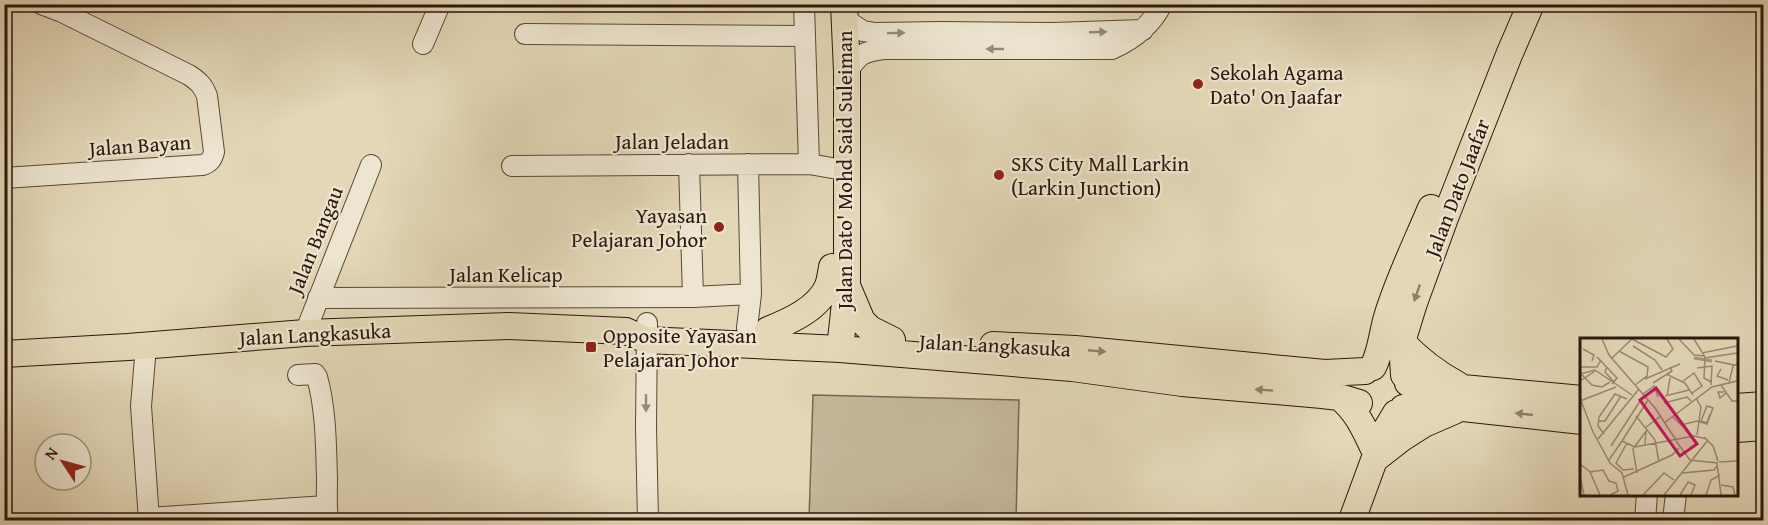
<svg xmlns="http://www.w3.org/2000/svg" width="1768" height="525" font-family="'Gentium Book Plus',serif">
<rect width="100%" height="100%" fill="#e3d7b7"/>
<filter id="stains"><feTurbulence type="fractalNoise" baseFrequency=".00333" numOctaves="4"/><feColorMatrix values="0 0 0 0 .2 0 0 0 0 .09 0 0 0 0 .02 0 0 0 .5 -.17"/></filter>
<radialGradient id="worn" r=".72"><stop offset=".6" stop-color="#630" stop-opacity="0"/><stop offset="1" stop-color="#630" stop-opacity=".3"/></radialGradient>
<path fill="#c4b69a" stroke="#786653" stroke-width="1.5" d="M813,395L1019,400L1016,520H809Z"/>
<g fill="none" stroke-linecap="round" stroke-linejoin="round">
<defs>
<path id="minor" d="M804,4L809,164
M844,15L852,24L863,31L875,33L941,32L1053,33L1143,30
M525,34L805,36
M423,44L440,4
M847,72C859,55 861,52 883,49H1112C1134,39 1151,26 1162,4
M689,164L693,297
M512,166L809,164L832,168
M4,178L202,165C210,163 212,159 214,152L207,96C203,85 198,81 189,75L62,12L41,4
M318,298L693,297L751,294
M647,323L646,428L648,520
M747,328L751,294L748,164
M305,333L371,165
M146,346L141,406L149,520
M298,375L315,374L317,377C326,409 326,445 327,479C327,493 326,506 328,520
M149,518L326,506
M1645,520L1647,494
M1673,520L1676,494"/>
<path id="major" d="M848,288L862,321L870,329L892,340
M768,330C790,321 818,309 828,286C830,280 831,273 832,267
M1402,342C1419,360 1436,373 1458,385
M993,345L1075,349L1325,373L1365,371
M840,349L847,285V72L844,4
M4,354L128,347L305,333L509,326L626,331L646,340L840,349L1072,368L1182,383L1322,395L1339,397L1359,403
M1373,367C1381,352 1382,334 1387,317C1398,280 1416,244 1431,208
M1404,375L1402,342L1414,303L1445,218L1509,55L1531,4
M1408,383L1582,399
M1339,397C1356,410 1364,428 1373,447
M1736,407L1764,405
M1403,408L1432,406L1463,408L1582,421
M1736,429L1764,427
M1375,459L1402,438L1424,424L1454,411
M1352,520L1384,433L1396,413"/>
</defs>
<use href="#minor" stroke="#594737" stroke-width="22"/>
<use href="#major" stroke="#2b170c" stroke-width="28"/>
<use href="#minor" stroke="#ede5d0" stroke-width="20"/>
<use href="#major" stroke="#e3d7b7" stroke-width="26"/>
</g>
<defs><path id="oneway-solid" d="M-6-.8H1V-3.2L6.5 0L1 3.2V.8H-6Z" transform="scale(1.5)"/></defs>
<g fill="#968878">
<use href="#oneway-solid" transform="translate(1098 32) rotate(-2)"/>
<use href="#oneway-solid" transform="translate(896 33) rotate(-1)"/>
<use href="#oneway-solid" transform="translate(995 49) rotate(180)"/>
<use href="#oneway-solid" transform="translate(646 403) rotate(90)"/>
</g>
<g fill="#90816a">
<use href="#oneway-solid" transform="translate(1417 293) rotate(109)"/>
<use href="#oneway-solid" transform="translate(1097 351) rotate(5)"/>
<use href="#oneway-solid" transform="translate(1264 390) rotate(-176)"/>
<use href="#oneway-solid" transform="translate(1524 414) rotate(-174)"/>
</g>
<g fill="#8f2418" stroke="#ede5d0" stroke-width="2">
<circle cx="1198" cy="84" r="6"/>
<circle cx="999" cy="175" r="6"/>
<circle cx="719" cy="227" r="6"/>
<rect x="585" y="341" width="12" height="12" rx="3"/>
</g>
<g text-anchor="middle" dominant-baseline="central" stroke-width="4.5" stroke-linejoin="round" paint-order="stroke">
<g font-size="21" fill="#2b170c" stroke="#ede5d0" text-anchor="start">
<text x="1210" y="72">Sekolah Agama<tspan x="1210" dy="24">Dato' On Jaafar</tspan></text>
<text x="1011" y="163">SKS City Mall Larkin<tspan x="1011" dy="24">(Larkin Junction)</tspan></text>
<text x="707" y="215" text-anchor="end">Yayasan<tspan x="707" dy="24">Pelajaran Johor</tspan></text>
<text x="603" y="335">Opposite Yayasan<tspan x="603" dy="24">Pelajaran Johor</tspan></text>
</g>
<g font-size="21" fill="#2b170c" stroke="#ede5d0">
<text x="672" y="141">Jalan Jeladan</text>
<text transform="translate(140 145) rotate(-4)">Jalan Bayan</text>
<text transform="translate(844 170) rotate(-90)">Jalan Dato' Mohd Said Suleiman</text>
<text transform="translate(1457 188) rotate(-69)">Jalan Dato Jaafar</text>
<text transform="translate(315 240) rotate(-68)">Jalan Bangau</text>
<text x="506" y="274">Jalan Kelicap</text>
<text transform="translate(315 334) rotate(-3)">Jalan Langkasuka</text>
<text transform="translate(995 345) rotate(3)">Jalan Langkasuka</text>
</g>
</g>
<g transform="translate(1580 338)">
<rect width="158" height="158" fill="#e3d7b7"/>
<path fill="none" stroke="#a4967d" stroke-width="3" d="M114,20L132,23"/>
<path fill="none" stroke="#998a73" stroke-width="1.5" d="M22,1L29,17L75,70L96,102M52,1L86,19L93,11L87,1M99,1L114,17L124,18M114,1L125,19L124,40L131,44M53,8L75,22L82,32M3,11L14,17L12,23M39,13L68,29L67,38L55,47M122,15L157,8M17,19L37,40L32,46M32,20L52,1M125,20L157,15M135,23L154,27M0,29H17L21,22M27,29L25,34L34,44M117,30L132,28L131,47M141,31L137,38L148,42M0,35L12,47L22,49L30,44M0,36L15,32L52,57M86,36L105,45L113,57M65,41L100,26M0,43L15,33M102,44L114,35L122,48L112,55M73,45L92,33L90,29M149,45L153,28L157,26M141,47L152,63H157M144,54H138L140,60L146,55M63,56L74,48L78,59M85,58L109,52M87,58L90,40M0,60L13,94L30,125L42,135L48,157M116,60L121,69L117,97M0,63L36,49M84,65L107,59L111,63M56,78L75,102L79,124M93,79L101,87L117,83L127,86L133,70L127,68L121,83L127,85L130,76M18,83H25L41,58M84,85L132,49L157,43M66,89L81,78M24,96L18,88L19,79L35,56L47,61M124,99L133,108L138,123M18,101L59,51M42,103L68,62M96,103L110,122L138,125M47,105L36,125L43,132L54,131M31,108L64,57M29,122L42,103L55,109L114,98L127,101M139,124L157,123M137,125L141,157M0,126L10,134L20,157M10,134L23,132L29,143L36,145L38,153L30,157M57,135L53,111L66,93L65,106M102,135L134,132L138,127M0,138L4,157M44,139L92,117L99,110M141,147L153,149L155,157M63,157L84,135L94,142M84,157L128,102M100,157L108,144L115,147L111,157M126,157L131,142L140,137"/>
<path fill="#c2185b" fill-opacity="0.15" stroke="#c2185b" stroke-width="3" d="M76,50L117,106L100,118L60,62Z"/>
<rect width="158" height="158" fill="none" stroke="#2b170c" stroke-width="3"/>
</g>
<rect width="1768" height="525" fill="none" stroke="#e3d7b7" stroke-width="24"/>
<rect x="6" y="6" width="1756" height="513" fill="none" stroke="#2b170c" stroke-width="3"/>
<rect x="12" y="12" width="1744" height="501" fill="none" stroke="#2b170c" stroke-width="1.5"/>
<g transform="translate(63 462) rotate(306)"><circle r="28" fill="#ede5d0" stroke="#9f9382" stroke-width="1.5"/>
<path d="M0-4.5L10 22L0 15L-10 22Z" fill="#8f2418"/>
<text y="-9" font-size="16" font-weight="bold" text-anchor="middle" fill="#2b170c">N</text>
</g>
<rect width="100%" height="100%" filter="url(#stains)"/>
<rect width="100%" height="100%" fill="url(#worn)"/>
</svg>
